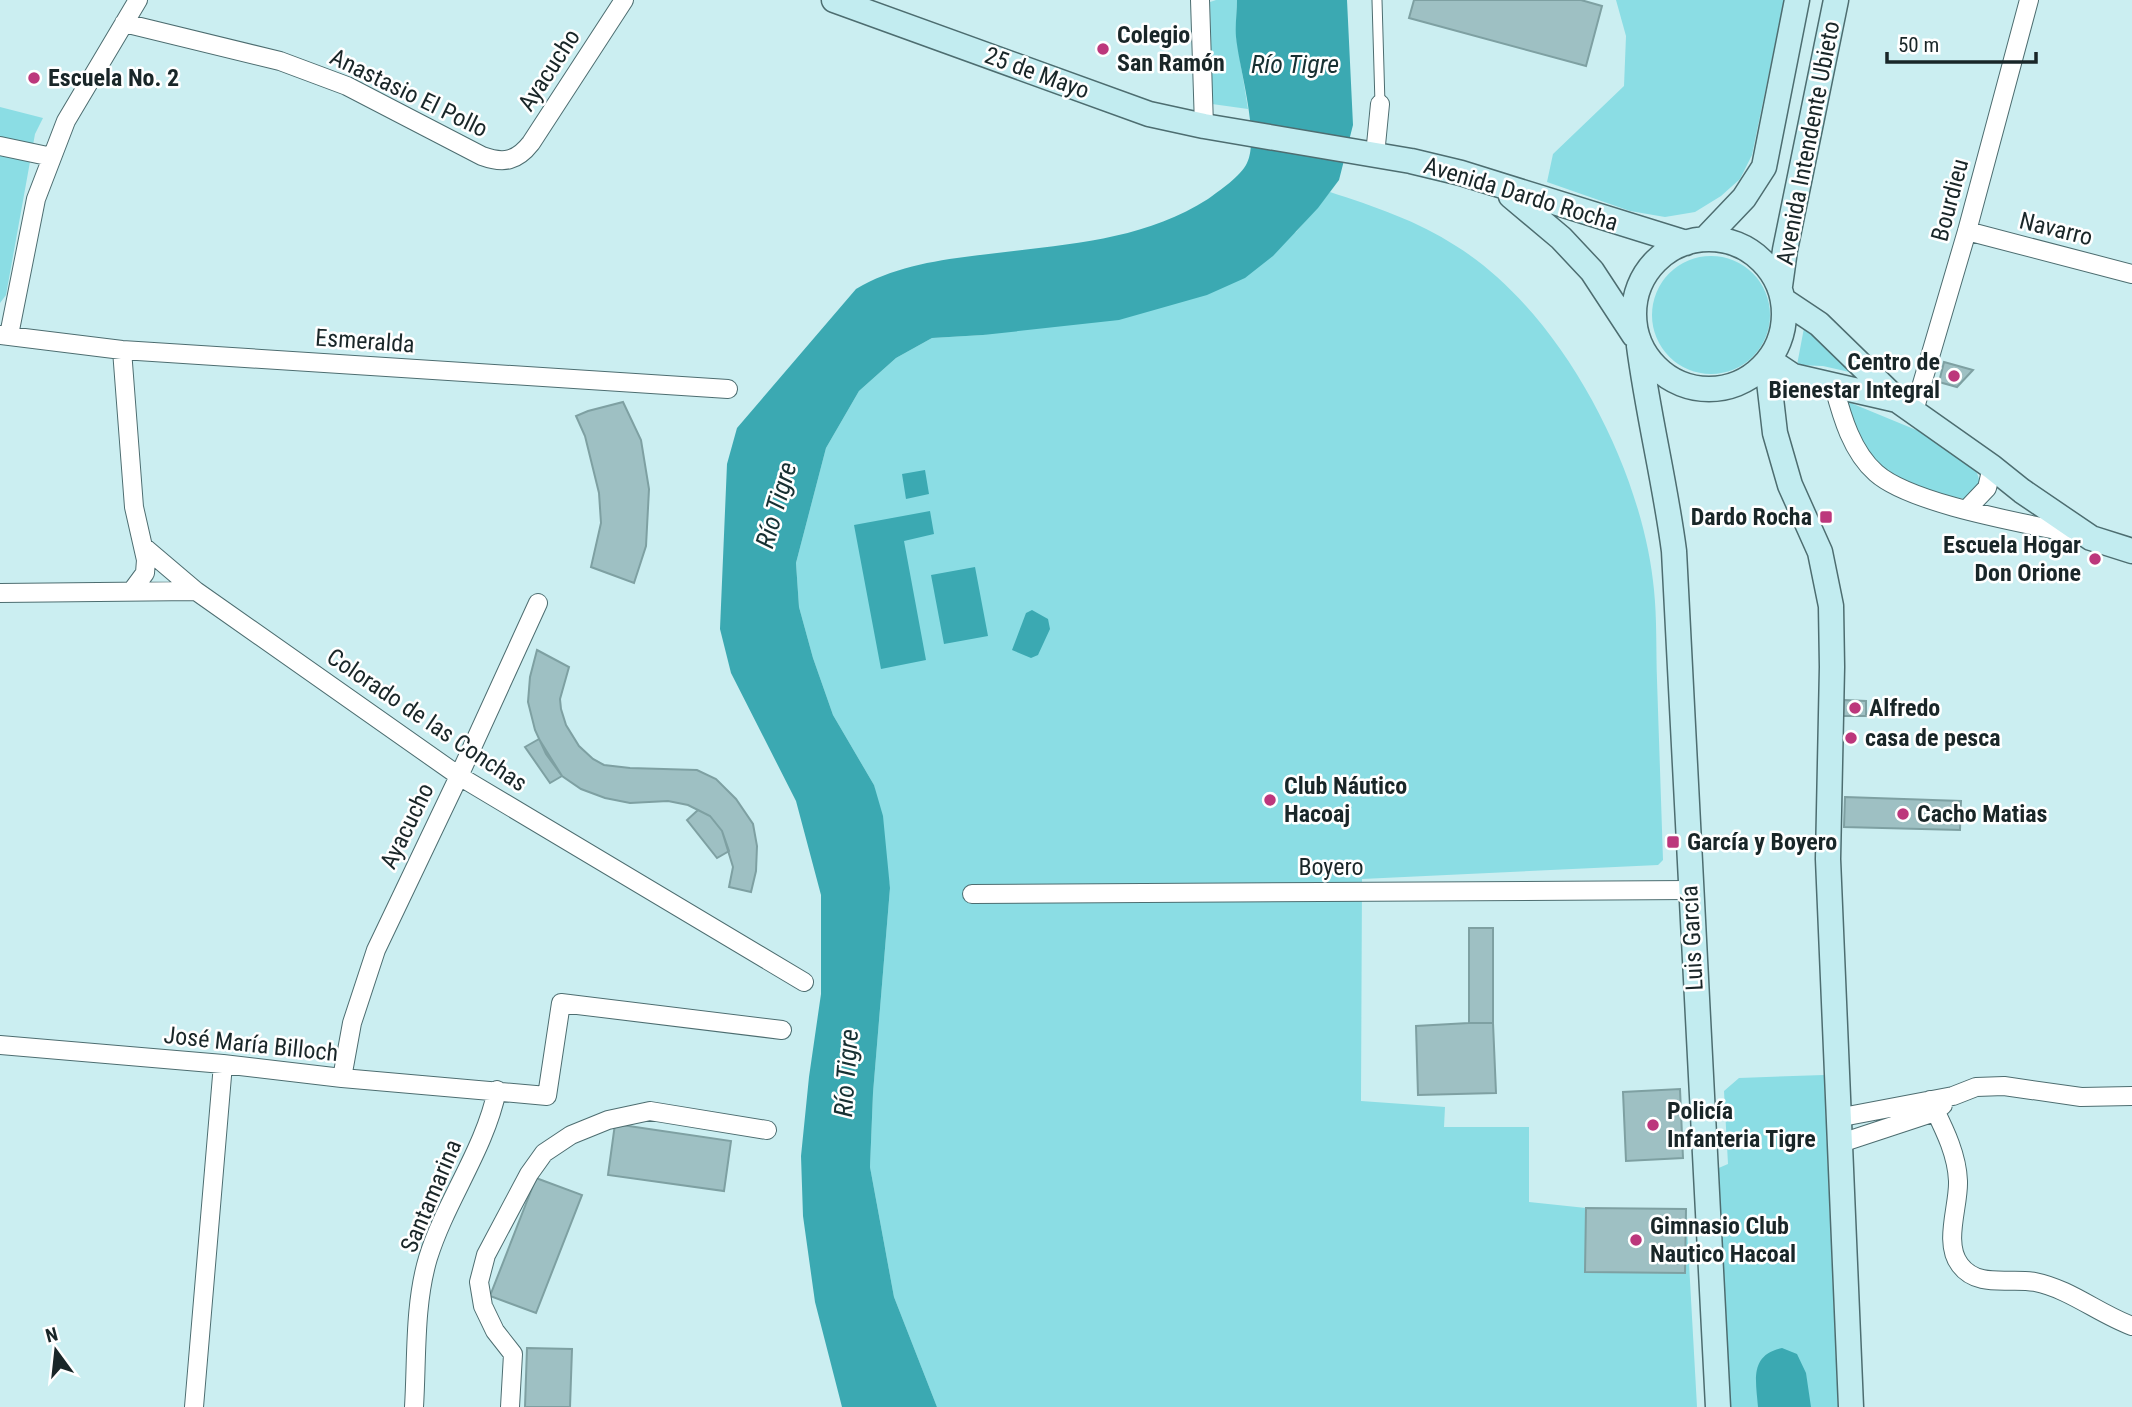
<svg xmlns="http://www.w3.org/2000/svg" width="2132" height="1407" font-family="'Roboto Condensed',sans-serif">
<rect width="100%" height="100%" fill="#cbeef1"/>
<path fill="#8bdde4" d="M1216,0H1237L1236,35L1248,109L1212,104L1210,2Z
M1616,0H1784L1752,155L1740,179L1721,196L1695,212L1665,217L1630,211L1547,182L1553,154L1624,86L1626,36Z
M0,107L43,118L35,134L6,295L0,303Z
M1330,192C1373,206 1418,221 1456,246C1561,311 1643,469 1654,590C1657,619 1656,650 1657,680C1659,740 1661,799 1663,860L1658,865L1362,879L1361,1101L1445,1107L1444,1127H1529V1202L1586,1208L1686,1209L1697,1407H937L894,1297L870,1167L873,1093L890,888L874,785L833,715L813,658L799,607L796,563L826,448L859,391L896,358L932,338L983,335L1296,232Z
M1652 315a59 59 0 1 1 118 0a59 59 0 1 1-118 0Z
M1804,328L1858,374L1823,366L1797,365Z
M1846,401L1926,434L1946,446L1977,473L1982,488L1965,499C1931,492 1887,484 1866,453C1856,439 1852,417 1846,401Z
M1824,1075L1838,1407H1726L1714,1170L1728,1164L1724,1091L1739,1078Z"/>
<path fill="#3ba9b2" d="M1237,0H1347L1353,125L1339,180L1318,208L1273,256L1245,278L1207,295L1119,320L983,335L932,338L896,358L859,391L826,448L796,563L799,607L813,658L833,715L874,785L883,816L890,888L873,1093L870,1167L894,1297L937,1407H842L815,1302L803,1216L801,1156L809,1077L821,994V895L796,801L731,673L720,629L727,464L737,428L856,289C891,268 932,261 972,256C1052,245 1138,244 1208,199C1219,191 1241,176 1247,163C1260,136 1239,68 1236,37C1235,25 1237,12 1237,0Z
M925,470L929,494L906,499L902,474Z
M930,511L934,534L904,541L926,660L881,669L854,525Z
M975,567L988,636L944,644L931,575Z
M1032,610L1048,619L1050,629L1038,655L1031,658L1012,650L1026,613Z
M1782,1348L1797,1354L1806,1373L1811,1407H1758C1756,1381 1749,1355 1782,1348Z"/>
<path fill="#9ec0c3" stroke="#7ea0a2" stroke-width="2" d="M1414,0H1581L1602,6L1586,66L1409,18Z
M1944,362L1973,370L1957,387L1939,382Z
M623,402L641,440L649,489L646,546L634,583L591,567L601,523L599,493L585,436L576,416L588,411Z
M537,650L569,667L560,699L561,709L566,725L579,746L593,759L604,765L630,768L697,770L716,779L736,799L753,824L757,846L756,871L751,892L729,887L733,867L722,831L710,816L688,805L668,801L630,803L605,798L581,789L562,776L546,754L535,730L528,702L530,677Z
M1844,700L1866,701V716H1843Z
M539,739L562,776L550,783L525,747Z
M1845,797L1961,801L1960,830L1844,827Z
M698,810L710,816L722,831L729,851L717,858L687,820Z
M1469,928H1493V1023H1469Z
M1469,1023H1493L1496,1093L1418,1095L1416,1026Z
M1680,1089L1683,1158L1626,1161L1623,1092Z
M615,1124L731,1141L724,1191L608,1175Z
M536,1178L582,1195L536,1313L490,1296Z
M1586,1208L1686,1209L1685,1273L1585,1272Z
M527,1348L572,1349L570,1407H525Z"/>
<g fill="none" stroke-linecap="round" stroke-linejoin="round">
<defs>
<path id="lane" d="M1377,0L1380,104"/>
<path id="street" d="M1200,0L1204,126
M124,23L280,61L347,86L482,156C504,164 517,161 531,143L624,0
M0,146L52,157
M1375,155L1380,104
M1967,231L2132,274
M0,335L122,350L728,389
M9,335L36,199L66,121L138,0
M122,350L134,507L146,560L145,573L131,592
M1834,387C1842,417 1852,452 1876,473C1912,505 2030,524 2080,535
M1914,411L1967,231L2029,0
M1967,509L1987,488L1992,467
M143,546L196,591L459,776L804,982
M0,593L196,591
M972,894L1690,890
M0,1045L223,1064L342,1078L547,1096L561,1003L782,1030
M342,1078L352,1023L376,950L459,776L538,603
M1930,1100C1942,1125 1957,1152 1958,1181C1959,1206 1943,1243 1960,1265C1978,1289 2010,1277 2035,1282C2070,1289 2099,1314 2132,1326
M1837,1118L1953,1096L1976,1087L2004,1086L2081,1097L2132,1096
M1838,1144L1935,1112L1943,1105
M194,1407L223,1064
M414,1407C417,1359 414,1305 428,1258C446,1200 485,1149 497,1090
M510,1407L513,1354L495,1331L483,1306L479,1282L486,1255L529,1174L544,1153L571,1135L608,1120L650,1111L767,1130"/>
<path id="secondary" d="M834,0L1149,114L1204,126L1411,161L1461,173L1686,243
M1511,196L1561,238L1592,271L1634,335
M1705,239L1744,198L1764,167L1797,0
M1634 314a75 75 0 1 1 150 0a75 75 0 1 1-150 0Z
M1780,286L1785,250L1836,0
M1783,300L1819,324L1897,400L1992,467L2022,491L2091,538L2132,551
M1639,346C1648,415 1665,482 1674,551L1718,1407
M1769,360L1793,376L1897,400
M1767,364L1775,433L1790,485L1820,552L1831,606L1832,667L1828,859L1851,1407"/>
</defs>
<use href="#lane" stroke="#4d6d70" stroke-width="11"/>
<use href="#street" stroke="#4d6d70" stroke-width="20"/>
<use href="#secondary" stroke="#4d6d70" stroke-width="27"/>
<use href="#lane" stroke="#fff" stroke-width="9"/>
<use href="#street" stroke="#fff" stroke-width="18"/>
<use href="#secondary" stroke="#c2ecf0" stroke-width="24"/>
</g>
<g fill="#bc377c" stroke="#fff" stroke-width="2.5">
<circle cx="1103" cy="49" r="7"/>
<circle cx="34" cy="78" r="7"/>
<circle cx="1954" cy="376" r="7"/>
<rect x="1819" y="510" width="14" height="14" rx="3.5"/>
<circle cx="2095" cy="559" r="7"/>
<circle cx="1855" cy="708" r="7"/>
<circle cx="1851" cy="738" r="7"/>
<circle cx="1270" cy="800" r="7"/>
<circle cx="1903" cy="814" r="7"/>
<rect x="1666" y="835" width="14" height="14" rx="3.5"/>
<circle cx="1653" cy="1125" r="7"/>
<circle cx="1636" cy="1240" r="7"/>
</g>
<g text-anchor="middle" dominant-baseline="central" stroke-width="5" stroke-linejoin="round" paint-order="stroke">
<g font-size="24" font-weight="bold" fill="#192628" stroke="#fff" text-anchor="start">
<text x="1117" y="35">Colegio<tspan x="1117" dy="28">San Ramón</tspan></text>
<text x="48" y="78">Escuela No. 2</text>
<text x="1940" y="362" text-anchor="end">Centro de<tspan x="1940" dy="28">Bienestar Integral</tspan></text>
<text x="1812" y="517" text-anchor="end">Dardo Rocha</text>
<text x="2081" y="545" text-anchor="end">Escuela Hogar<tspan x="2081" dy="28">Don Orione</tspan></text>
<text x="1869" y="708">Alfredo</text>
<text x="1865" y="738">casa de pesca</text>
<text x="1284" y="786">Club Náutico<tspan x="1284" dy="28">Hacoaj</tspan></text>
<text x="1917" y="814">Cacho Matias</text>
<text x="1687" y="842">García y Boyero</text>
<text x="1667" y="1111">Policía<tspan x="1667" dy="28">Infanteria Tigre</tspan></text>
<text x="1650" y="1226">Gimnasio Club<tspan x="1650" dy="28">Nautico Hacoal</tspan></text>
</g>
<g font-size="24" fill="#192628" stroke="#fff">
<text transform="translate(549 70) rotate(-57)">Ayacucho</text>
<text transform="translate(1037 73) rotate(20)">25 de Mayo</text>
<text transform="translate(409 93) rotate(26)">Anastasio El Pollo</text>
<text transform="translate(1808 143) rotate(-79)">Avenida Intendente Ubieto</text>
<text transform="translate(1521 194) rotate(17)">Avenida Dardo Rocha</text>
<text transform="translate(1950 200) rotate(-75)">Bourdieu</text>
<text transform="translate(2056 229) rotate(14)">Navarro</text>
<text transform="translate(365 341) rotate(4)">Esmeralda</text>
<text transform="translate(427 720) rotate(34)">Colorado de las Conchas</text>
<text transform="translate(407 826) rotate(-64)">Ayacucho</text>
<text x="1331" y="867">Boyero</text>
<text transform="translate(1692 938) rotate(-93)">Luis García</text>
<text transform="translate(251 1044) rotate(6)">José María Billoch</text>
<text transform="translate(431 1196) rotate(-67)">Santamarina</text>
</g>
<g font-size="26" font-style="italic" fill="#173032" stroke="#fff">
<text x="1295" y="64">Río Tigre</text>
<text transform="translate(776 505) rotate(-74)">Río Tigre</text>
<text transform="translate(846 1073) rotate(-86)">Río Tigre</text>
</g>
</g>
<g transform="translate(56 1351) rotate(345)" stroke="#ffffff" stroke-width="5" paint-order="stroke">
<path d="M0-5L12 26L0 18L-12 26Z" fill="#192628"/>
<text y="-10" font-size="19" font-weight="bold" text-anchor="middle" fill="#192628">N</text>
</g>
<path d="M1887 52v10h149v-10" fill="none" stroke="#192628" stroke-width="3.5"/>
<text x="1898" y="52" font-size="21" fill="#192628" stroke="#ffffff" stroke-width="5" paint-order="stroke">50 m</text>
</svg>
